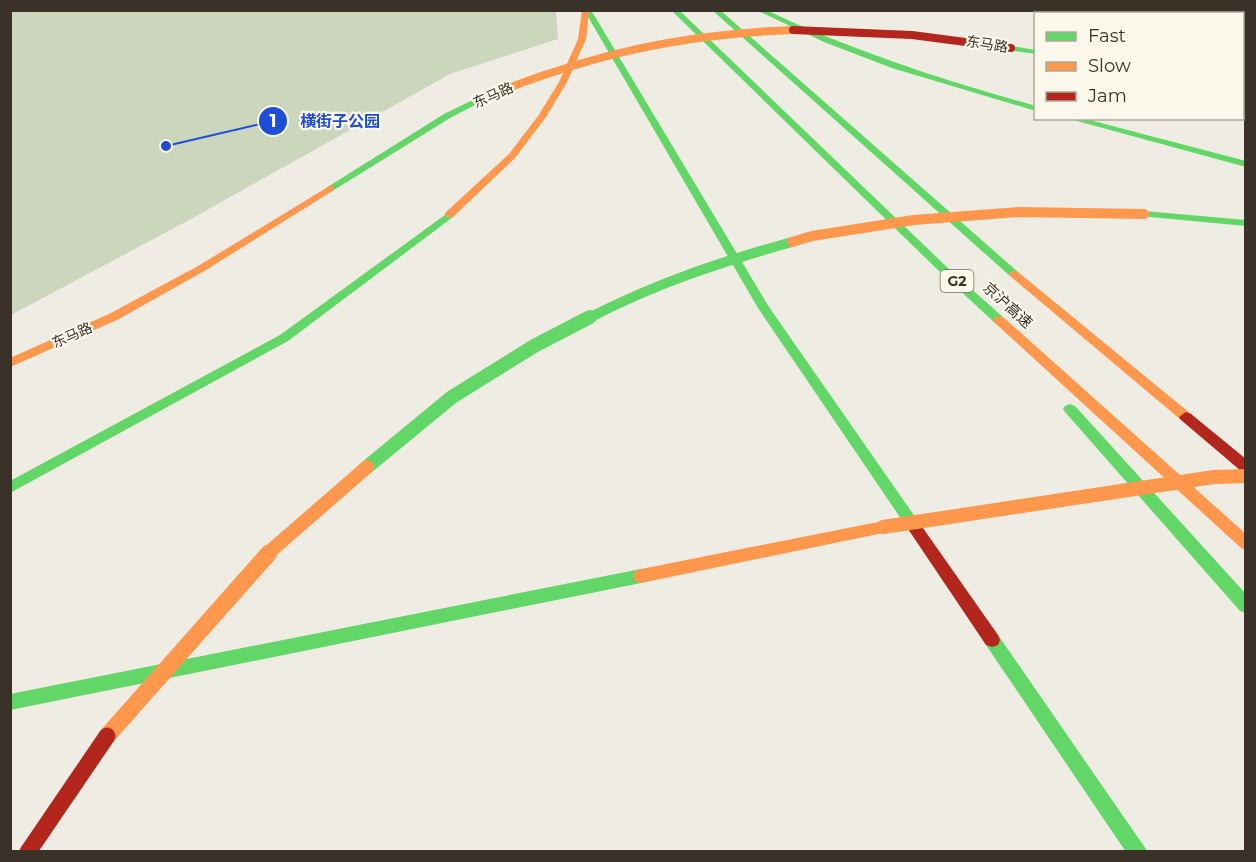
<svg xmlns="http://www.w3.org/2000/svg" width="1256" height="862" font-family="Montserrat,'Noto Sans SC',sans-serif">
<rect width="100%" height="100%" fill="#efece3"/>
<path fill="#ccd6bc" d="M11,10L556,11L558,39L450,74L191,219L11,315Z"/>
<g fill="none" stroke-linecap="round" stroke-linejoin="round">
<path fill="#9ebbc1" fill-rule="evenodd" d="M1131,10H1181L1183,14H1133Z
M1242,18L1246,19V43L1242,42Z"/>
<path fill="#c8c4bc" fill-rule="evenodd" d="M1092,10H1119L1121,14H1094Z
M1206,10H1234L1236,14H1208Z
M1242,39H1246V50H1242Z"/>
<path fill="#63d668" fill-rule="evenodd" d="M584,10H591L769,307L918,521L920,525L918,529L913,531L908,529L758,308Z
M671,10H679L950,270L1003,317L1005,320L1003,323H995L942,274Z
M712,10H720L1018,272V276H1010Z
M756,10H766C853,51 943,80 1036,106V111L892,68L824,42Z
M1011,46L1036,50V54L1008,50L1007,48Z
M487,93L494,95L450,118L334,190L326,188L444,114Z
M1242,98H1246V104H1242Z
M1066,118H1082L1246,161V167Z
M1144,211L1246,220V226L1140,216L1139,214Z
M449,212L454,215L453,217L288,341L10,493V481L280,335Z
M1070,404L1075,406L1246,594V613L1240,611L1065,412L1063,409L1065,406Z
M641,569L647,571L649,576L647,581L641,583L10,710V694Z
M992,633L998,635L1148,852H1126L986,645L984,640L986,635Z"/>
<path fill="#ff974d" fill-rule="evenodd" d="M582,10H589L586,39L567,82L546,117L515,158L453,217H445V213L509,154L538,116L559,82L578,39Z
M331,185L334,186V190L206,270L117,320L10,367V358L109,314L198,266Z
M1014,271L1018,272L1191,414L1193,417L1191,420H1181L1010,276V272Z
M999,316L1003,317L1246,534V550L1241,548L995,323L993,320L995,317Z
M883,521L888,523L890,527L888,531L883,533L641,583L635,581L633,576L635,571L641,569Z"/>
<path fill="#b3261e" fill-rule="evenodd" d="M1186,412L1191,414L1246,459V472L1241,471L1181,420L1179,417Z
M913,519L918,521L998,635L1000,640L998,645L992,647L986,645L908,529L906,525L908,521Z"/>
<path stroke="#63d668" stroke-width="10" d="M587,319C654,284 720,262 792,242"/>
<path stroke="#63d668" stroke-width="14" d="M367,467L452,397L534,346L590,317"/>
<path stroke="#ff974d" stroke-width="8" d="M490,95C593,54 682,34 793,30"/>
<path stroke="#ff974d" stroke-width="10" d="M792,242L812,236L914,220L1019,212L1144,214"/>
<path stroke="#ff974d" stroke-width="14" d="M883,527L1214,477L1246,476
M267,554L367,467"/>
<path stroke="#ff974d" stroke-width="17" d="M107,736L269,553"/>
<path stroke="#b3261e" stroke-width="8" d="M793,30L912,35L1011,48"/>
<path stroke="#b3261e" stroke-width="17" d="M28,852L107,736"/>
</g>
<g text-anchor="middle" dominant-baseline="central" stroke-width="4.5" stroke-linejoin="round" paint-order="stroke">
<g font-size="14" fill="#3a3229" stroke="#fbf7eb">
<text transform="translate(987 44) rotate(9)">东马路</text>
<text transform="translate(493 95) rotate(-24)">东马路</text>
<text transform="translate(72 335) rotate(-24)">东马路</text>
</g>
<rect fill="#fbf7eb" stroke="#746d63" stroke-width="1.5" x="940.5" y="270" width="33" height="22" rx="4.5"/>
<g font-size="14" font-weight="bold" fill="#3a3229">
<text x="957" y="281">G2</text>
</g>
<g font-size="15" fill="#3a3229" stroke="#fbf7eb">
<text transform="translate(1008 305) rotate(42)">京沪高速</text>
</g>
</g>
<path fill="none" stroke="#1d4ed8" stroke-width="2" d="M166 146L273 121"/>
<g fill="#1d4ed8" stroke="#fbf7eb" stroke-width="2">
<circle cx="166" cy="146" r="6"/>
<circle cx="273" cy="121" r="15"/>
</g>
<g font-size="18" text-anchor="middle" font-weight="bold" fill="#fff">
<text x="273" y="127">1</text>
</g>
<g font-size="16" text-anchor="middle" font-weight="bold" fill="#1d4ed8" stroke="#fbf7eb" stroke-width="4.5" stroke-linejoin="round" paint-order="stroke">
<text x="340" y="127">横街子公园</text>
</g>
<rect width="1256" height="862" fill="none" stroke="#3a3229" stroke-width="24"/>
<rect x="1034" y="12" width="210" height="108" fill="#fbf7eb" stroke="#aea89d" stroke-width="1.5"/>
<rect x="1046" y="32" width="30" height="9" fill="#63d668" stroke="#aea89d" stroke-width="1.5"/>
<text x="1088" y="42" font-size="18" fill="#3a3229">Fast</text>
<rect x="1046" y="62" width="30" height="9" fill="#ff974d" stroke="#aea89d" stroke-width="1.5"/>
<text x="1088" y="72" font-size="18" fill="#3a3229">Slow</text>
<rect x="1046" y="92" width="30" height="9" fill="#b3261e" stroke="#aea89d" stroke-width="1.5"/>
<text x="1088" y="102" font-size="18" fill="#3a3229">Jam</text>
</svg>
